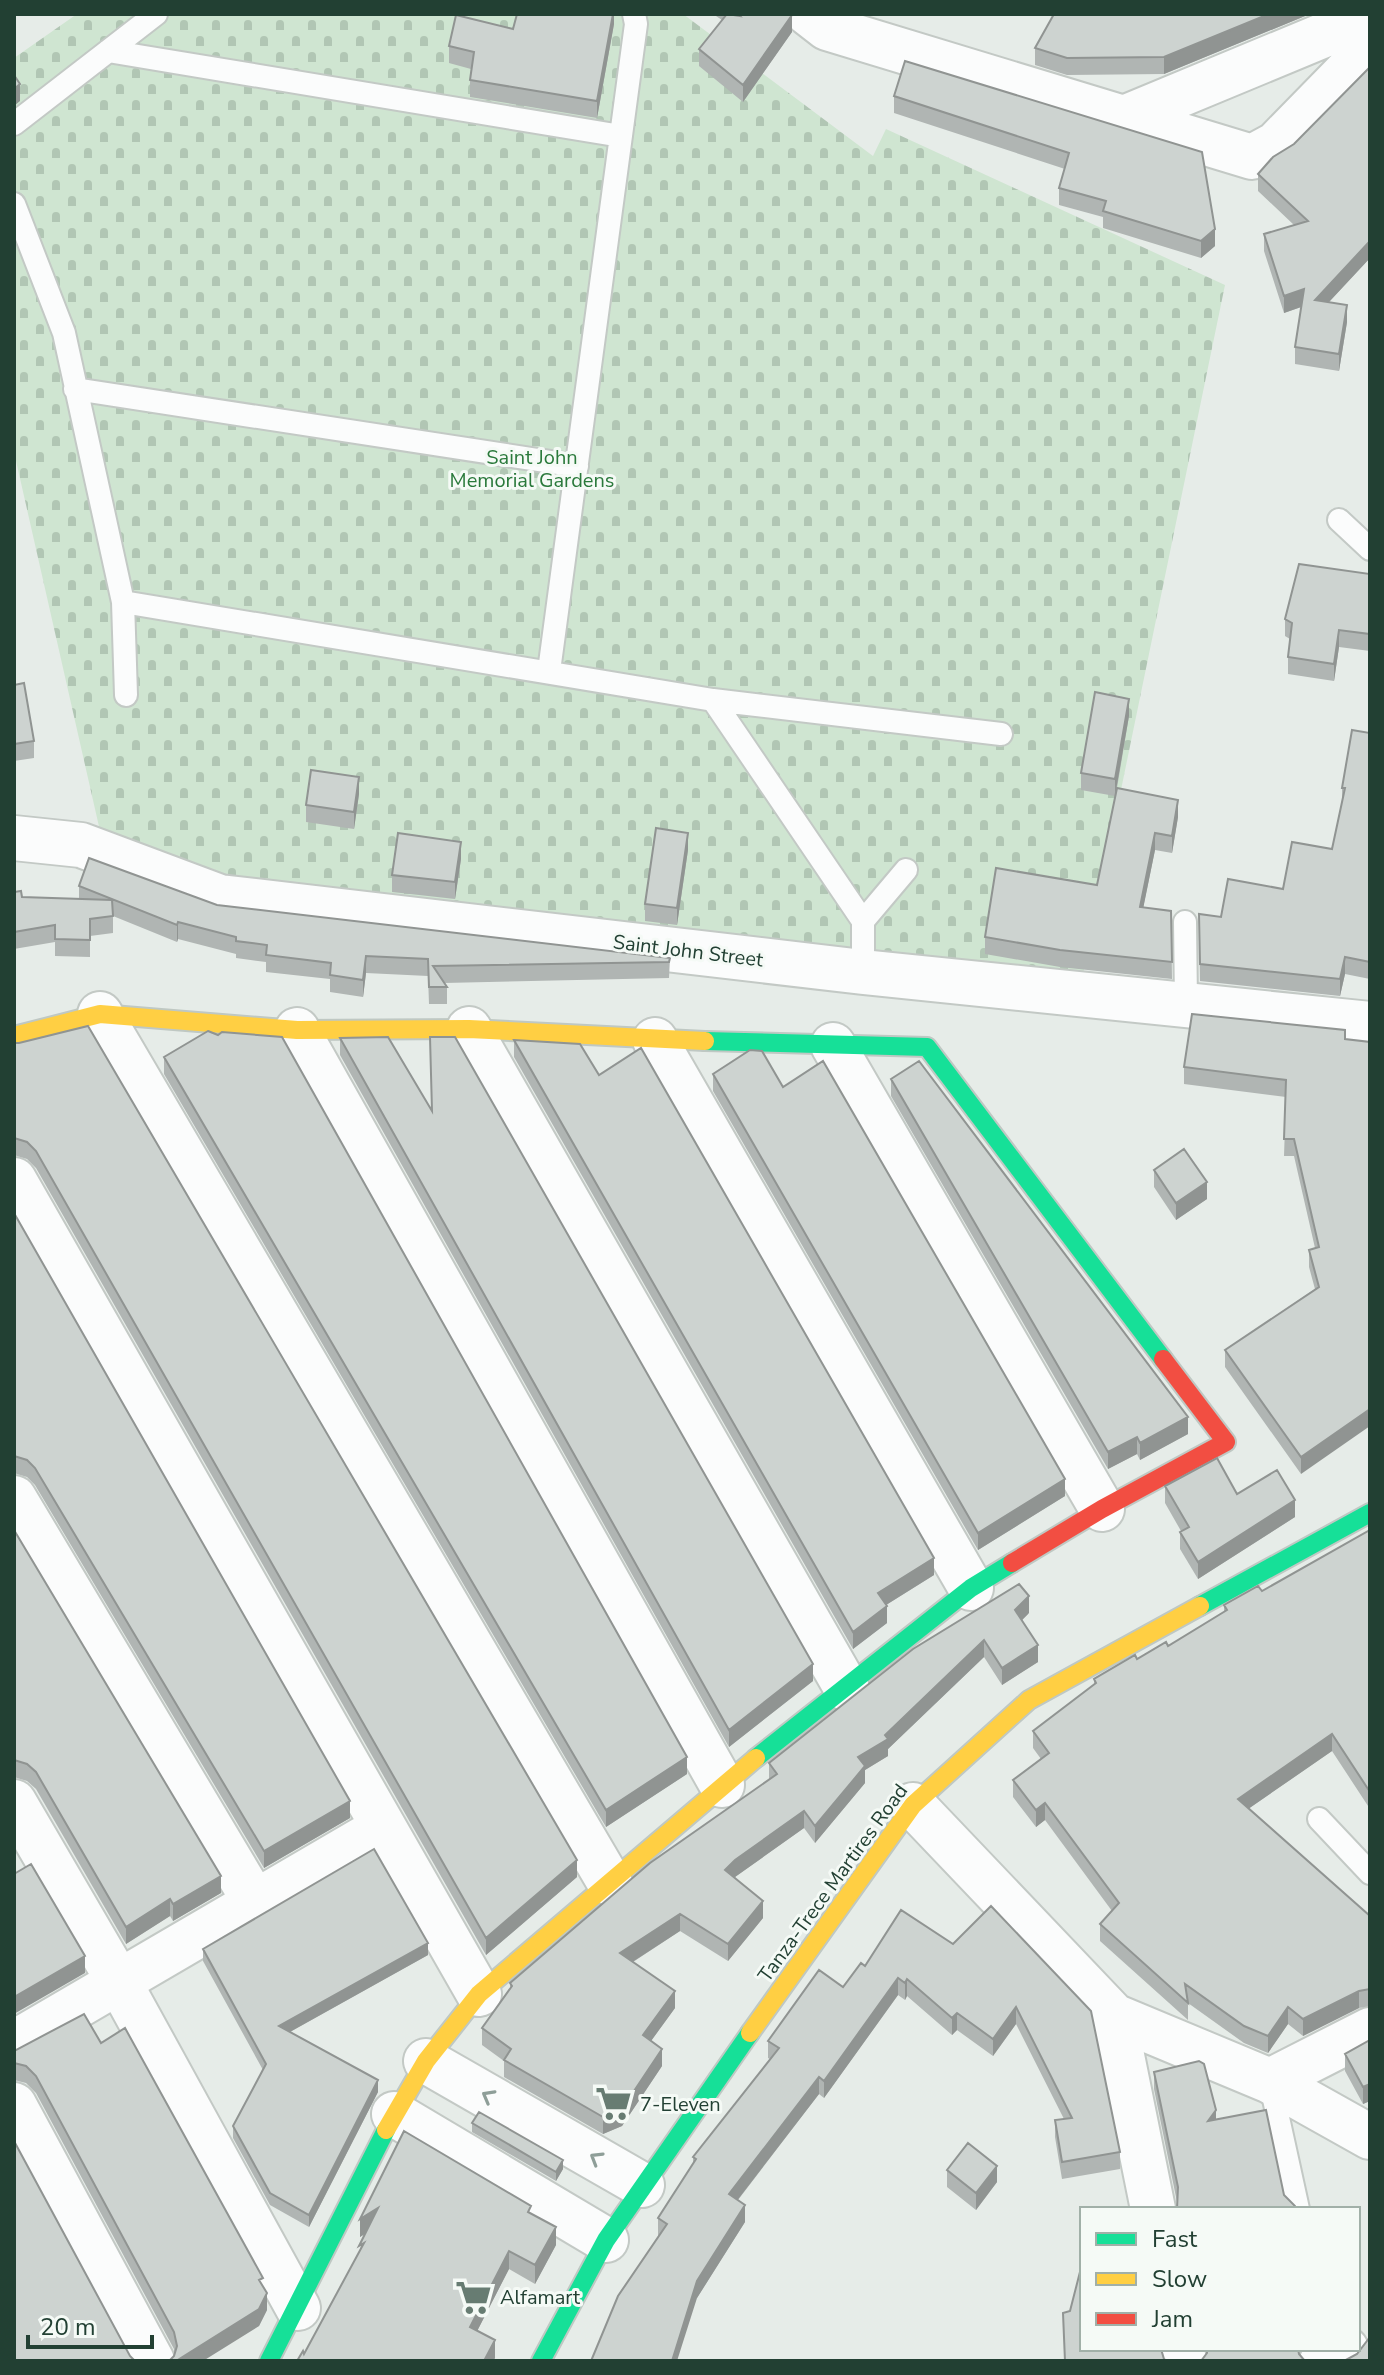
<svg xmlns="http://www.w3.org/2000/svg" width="1384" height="2375" font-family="'Nunito Sans',sans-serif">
<defs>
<pattern id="cemetery-stones" width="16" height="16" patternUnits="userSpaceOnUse" patternTransform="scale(2)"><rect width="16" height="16" fill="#cfe5d1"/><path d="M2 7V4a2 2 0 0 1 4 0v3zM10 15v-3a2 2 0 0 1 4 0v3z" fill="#b1c6b4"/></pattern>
</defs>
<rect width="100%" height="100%" fill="#e6ece8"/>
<path fill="url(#cemetery-stones)" d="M77,14H683L873,156L886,129L1225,285L1081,984L233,892L100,831L14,452V58Z"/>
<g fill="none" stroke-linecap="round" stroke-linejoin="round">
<defs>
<path id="lane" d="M108,51L621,136
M14,124L156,14
M14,204L64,333L123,602L126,695
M75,389L577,466
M1339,520L1370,549
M123,602L713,700L863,921V972
M549,671L636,24L634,14
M713,700L1001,734
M863,921L906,870
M1185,922L1186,1003
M1319,1819L1370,1873
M1270,2081L1298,2209"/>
<path id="street" d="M809,14L827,28L1252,157L1276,144L1360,58L1370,25
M1124,118L1370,16
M14,838L81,845L220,897L863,972L1370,1024
M100,1014L610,1883
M469,1029L847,1689
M297,1030L722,1785
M655,1040L971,1588
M833,1045L1102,1509
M14,1180L479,1994
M14,1498L255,1902
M14,1802L119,1982L298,2308
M913,1805L1114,2016L1270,2081L1370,2137
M1114,2016L1153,2209
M14,2043L382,1828
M426,2061L642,2185
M1270,2081L1370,2030
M14,2105L152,2361
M394,2114L606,2240
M1182,2349L1184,2361
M1322,2361L1346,2349"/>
<path id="fast" d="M705,1041L927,1047L1163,1359
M1200,1606L1370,1513
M756,1758L971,1588L1012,1563
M269,2361L386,2130
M541,2361L606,2240L750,2033"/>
<path id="slow" d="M14,1036L100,1014L297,1030L469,1029L705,1041
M750,2033L913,1805L1029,1700L1200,1606
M386,2130L426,2061L479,1994L756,1758"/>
<path id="jam" d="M1012,1563L1102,1509L1226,1442L1163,1359"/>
</defs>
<use href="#lane" stroke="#c3c9c5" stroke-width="26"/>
<use href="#street" stroke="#c3c9c5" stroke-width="48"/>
<use href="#fast" stroke="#bfc8c3" stroke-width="22"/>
<use href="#slow" stroke="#bfc8c3" stroke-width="22"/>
<use href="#jam" stroke="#bfc8c3" stroke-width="22"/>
<use href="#lane" stroke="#fbfcfc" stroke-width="22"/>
<use href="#street" stroke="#fbfcfc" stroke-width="44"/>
<use href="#fast" stroke="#16e098" stroke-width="18"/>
<use href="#slow" stroke="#ffcf43" stroke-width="18"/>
<use href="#jam" stroke="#f24e42" stroke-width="18"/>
</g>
<path fill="#b0b5b3" d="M614,14V24L597,118L470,97V80L471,69L449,63V46L513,29Z
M713,14H792V32L743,102L699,66V49L722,20Z
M1054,14H1310L1164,74L1067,75L1035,65V48Z
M1370,67V258L1329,302L1347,322L1339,371L1295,364V347L1301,307L1284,313L1264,251V234L1294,225L1258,191V174L1294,144Z
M894,96L1202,152L1215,246L1201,258L1103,228V217L1059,205V188L1065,169L894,113Z
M1370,574V651L1339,647L1334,681L1288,674V657L1290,639L1285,636V619Z
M14,685L34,741V758L14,761Z
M1129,716L1116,794L1178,817L1172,853L1155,850L1143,908L1171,911L1172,979L1060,967L985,954V937L1097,885L1115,796L1081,790V773Z
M1370,733V979L1345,974L1340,996L1200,981L1199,914L1221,917L1283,889L1332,849L1342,805V788Z
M359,794L354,829L306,822V805Z
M688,850L677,925L645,921V904Z
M461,859L455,899L392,892V875Z
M79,886L217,905L670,958L669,978L444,983L447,987V1004H429L428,976L366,973L363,997L330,992V979L266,972V962L236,958V954L178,939L177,942L113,916V933L90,936V957L55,956V942L14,949V892L22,897L79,899Z
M340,1038L432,1110L813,1681L729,1747L340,1055Z
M1345,1039L1301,1474L1225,1367V1350L1315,1289L1309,1267V1250L1315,1248L1294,1156H1284L1286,1097L1184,1084V1067Z
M514,1040L599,1075L934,1575L886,1605L887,1623L853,1649L514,1057Z
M14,1043L577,1877L486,1955L36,1168L27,1159L14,1155Z
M164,1057L687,1774L606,1827L164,1074Z
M713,1074L783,1087L1065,1496L978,1550L713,1091Z
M891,1079L1188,1434L1140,1460L1137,1454L1108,1469L891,1096Z
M1154,1170L1207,1199L1176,1220L1154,1187Z
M14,1213L350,1818L264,1868L35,1485L27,1477L14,1473Z
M1165,1486L1237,1494L1295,1517L1198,1579L1180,1549V1532L1181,1531L1165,1503Z
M14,1530L221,1893L173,1921L170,1916L126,1944L36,1789L27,1781L14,1777Z
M1370,1530V1809L1332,1751L1248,1809L1370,1916V2006L1359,2008L1303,2036L1288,2024L1268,2053L1244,2043L1188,2003V2020L1100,1941V1924L1112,1911L1045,1820L1036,1827L1013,1797V1780L1041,1759L1033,1748V1731L1094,1685V1679L1137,1659L1168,1646L1224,1612V1605L1262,1591Z
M1029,1613L1022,1620L1038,1662L1002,1685L984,1657L888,1749V1756L865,1770V1783L815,1843L804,1828L735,1877L763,1918L728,1961L680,1931L633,1962L675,2008L651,2041L662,2066L622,2126L603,2134L504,2077V2061L482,2045V2028L510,1988V1983L769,1780V1763Z
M991,1906L1120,2152V2169L1062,2179L1055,2137V2120L1064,2119L1016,2024L993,2056L957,2030L952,2035L907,1996L905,2000L898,1995L824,2098L819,2094L738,2200L745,2222L697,2298L658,2235V2218L693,2163V2157L770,2059L768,2058V2041L843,1987L865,1966L953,1944Z
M203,1949L428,1955L290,2032L378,2092L309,2227L270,2205L233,2138V2126L263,2070L203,1961Z
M1370,2040V2101L1363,2104L1345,2071V2054Z
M101,2043L263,2286L267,2310L259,2326L174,2356V2349L36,2093L26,2083L14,2080V2051Z
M1204,2064L1177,2202L1154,2089V2072Z
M472,2123L563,2169L556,2181L472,2132Z
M947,2170L997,2182L976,2210L947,2187Z
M531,2213L556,2245L535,2284L509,2269L477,2331L495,2358L493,2361H297L304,2354L359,2253L364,2234L360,2237V2219Z"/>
<path fill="#909492" d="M613,14H614V24L597,118V101Z
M1269,14H1310L1164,74V57Z
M792,15V32L743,102V85Z
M20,84V101L14,106V89Z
M1215,229V246L1201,258V241Z
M1370,241V258L1315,317V300Z
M1304,289V306L1284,313V296Z
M1347,305V322L1339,371V354Z
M1339,630V647L1334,681V664Z
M1129,699V716L1115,796V779Z
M359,777V794L354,829V812Z
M1178,800V817L1172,853V836Z
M688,833V850L677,925V908Z
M1155,833V850L1140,924V907Z
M461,842V859L455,899V882Z
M178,922V939L177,942V925Z
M366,956V973L363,997V980Z
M1345,957V974L1340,996V979Z
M1207,1182V1199L1176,1220V1203Z
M1370,1409V1426L1301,1474V1457Z
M1188,1417V1434L1140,1460V1443Z
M1137,1437V1454L1108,1469V1452Z
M1065,1479V1496L978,1550V1533Z
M1295,1500V1517L1198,1579V1562Z
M934,1558V1575L878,1610V1593Z
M1029,1596V1613L1015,1627V1610Z
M887,1606V1623L853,1649V1632Z
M984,1640V1657L888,1749V1756L865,1770V1783L815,1843V1826L858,1757L885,1735Z
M1038,1645V1662L1002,1685V1668Z
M813,1664V1681L729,1747V1730Z
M1332,1734V1751L1238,1816V1799Z
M687,1757V1774L606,1827V1810Z
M350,1801V1818L264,1868V1851Z
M1045,1803V1820L1036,1827V1810Z
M804,1811V1828L735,1877L725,1887V1870L735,1860Z
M577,1860V1877L486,1955V1938Z
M221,1876V1893L173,1921V1904Z
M170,1899V1916L126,1944V1927Z
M763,1901V1918L728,1961V1944Z
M680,1914V1931L620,1970V1953Z
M428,1943V1955L279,2038V2026Z
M85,1956V1973L14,2014V1997Z
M898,1978V1995L824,2098V2081Z
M907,1979V1996L905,2000V1983Z
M675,1991V2008L643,2052V2035Z
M1359,1991V2008L1303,2036V2019Z
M1016,2007V2024L993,2056V2039Z
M1288,2007V2024L1268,2053V2036Z
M957,2013V2030L952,2035V2018Z
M662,2049V2066L622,2126L603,2134V2117Z
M819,2077V2094L729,2211V2194Z
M378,2080V2092L309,2227V2215Z
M1370,2084V2101L1363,2104V2087Z
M1216,2110V2127L1208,2121Z
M563,2160V2169L556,2181V2172Z
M997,2166V2182L976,2210V2193Z
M745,2205V2222L697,2298L677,2361H672L697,2281Z
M378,2208V2226L360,2237V2219Z
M556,2227V2245L535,2284V2265Z
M509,2251V2269L470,2345V2327Z
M267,2293V2310L259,2326L203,2361H176Z
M495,2340V2358L493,2361H484Z"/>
<path fill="#cdd3d0" stroke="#909492" stroke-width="2" d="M517,14H613L597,101L470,80L474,52L449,46L456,15L513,29Z
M727,14L740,16L738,14L792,15L743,85L699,49Z
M1054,14H1269L1164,57L1067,58L1035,48Z
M905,61L1202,152L1215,229L1201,241L1103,211L1106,201L1059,188L1069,153L894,96Z
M1370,67V241L1315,300L1347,305L1339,354L1295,347L1304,289L1284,296L1264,234L1308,221L1258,174L1273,157L1294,144Z
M14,75L20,84L14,89Z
M1299,564L1370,574V634L1339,630L1334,664L1288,657L1292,623L1285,619Z
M24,683L34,741L14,744V685Z
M1095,692L1129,699L1115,779L1081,773Z
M1352,730L1370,733V962L1345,957L1340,979L1200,964L1199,914L1221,917L1228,879L1283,889L1292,842L1332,849L1345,788H1342Z
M311,770L359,777L354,812L306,805Z
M1117,788L1178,800L1172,836L1155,833L1140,907L1171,911L1172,962L1060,950L985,937L996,868L1097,885Z
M656,828L688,833L677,908L645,904Z
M398,833L461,842L455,882L392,875Z
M89,858L217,905L670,958L669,962L433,966L447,987H429L428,959L366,956L363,980L330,975L331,963L266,955L267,945L236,941V937L178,922L177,925L79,886Z
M21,891L22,897L112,900L113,916L90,919V940L55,939V925L14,932V892Z
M1192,1014L1345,1030V1039L1370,1042V1409L1301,1457L1225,1350L1319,1287L1309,1250L1319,1247L1294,1139H1284L1286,1080L1184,1067Z
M88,1026L577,1860L486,1938L36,1151L27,1142L14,1138V1043H19Z
M208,1031L218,1035L222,1032L282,1037L687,1757L606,1810L164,1057Z
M388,1037L432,1111L430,1037H455L813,1664L729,1730L340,1038Z
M514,1040L580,1044L599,1075L641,1048L934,1558L878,1593L887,1606L853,1632Z
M750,1050L762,1051L783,1087L823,1061L1065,1479L978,1533L713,1074Z
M919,1061L1188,1417L1140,1443L1137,1437L1108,1452L891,1079Z
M1184,1149L1207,1182L1176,1203L1154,1170Z
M14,1213L350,1801L264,1851L35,1468L27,1460L14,1456Z
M1217,1458L1237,1494L1277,1470L1295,1500L1198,1562L1180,1532L1189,1527L1165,1486Z
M14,1530L221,1876L173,1904L170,1899L126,1927L36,1772L27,1764L14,1760Z
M1370,1530V1792L1332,1734L1238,1799L1370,1916V1989L1359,1991L1303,2019L1288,2007L1268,2036L1244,2026L1185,1984L1188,2003L1100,1924L1119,1903L1045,1803L1036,1810L1013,1780L1049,1753L1033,1731L1096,1683L1094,1679L1135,1655L1137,1659L1166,1642L1168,1646L1227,1610L1224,1605L1258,1586L1262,1591Z
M1019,1584L1029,1596L1015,1610L1038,1645L1002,1668L984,1640L885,1735L888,1739L858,1757L865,1766L815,1826L804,1811L735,1860L725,1870L763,1901L728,1944L680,1914L620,1953L675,1991L643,2035L662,2049L622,2109L603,2117L504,2060L511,2049L482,2028L512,1986L510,1983L650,1863L777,1774L769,1763L913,1649Z
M374,1849L428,1943L279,2026L378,2080L309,2215L270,2193L233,2126L266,2064L203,1949Z
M31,1864L85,1956L14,1997V1874Z
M991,1906L1091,2011L1120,2152L1062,2162L1055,2120L1072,2118L1016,2007L993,2039L957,2013L952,2018L907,1979L905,1983L898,1978L824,2081L819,2077L729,2194L745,2205L697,2281L672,2361H591L618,2296L667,2224L658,2218L696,2159L693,2157L779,2048L768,2041L819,1970L843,1987L861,1963L865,1966L901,1910L953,1944Z
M84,2014L101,2043L125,2028L263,2278L259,2280L267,2293L259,2309L176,2361H169L174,2356L177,2346L174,2332L36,2076L26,2066L14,2063V2051Z
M1370,2040V2084L1363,2087L1345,2054Z
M1199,2061L1204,2064L1216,2110L1208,2121L1266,2110L1284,2195L1295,2206L1296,2209H1177L1178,2187L1154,2072Z
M479,2112L563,2160L556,2172L472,2123Z
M404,2131L531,2206L528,2212L556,2227L535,2265L509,2251L470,2327L495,2340L484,2361H297L303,2351L304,2354L364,2243L359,2246L378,2208L360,2219Z
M14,2141L130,2356L135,2361H14Z
M968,2143L997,2166L976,2193L947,2170Z
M1082,2264V2349H1161L1164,2359L1167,2361H1065L1063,2313L1070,2311Z
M1370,2337V2361H1344L1357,2354Z
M1207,2349H1298L1299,2354L1305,2361H1201L1207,2353Z"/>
<defs><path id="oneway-chevron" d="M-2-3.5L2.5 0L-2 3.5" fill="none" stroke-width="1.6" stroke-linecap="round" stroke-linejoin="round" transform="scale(2)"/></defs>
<g stroke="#8e9e98">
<use href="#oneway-chevron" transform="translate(488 2096) rotate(-151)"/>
<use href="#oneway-chevron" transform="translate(596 2158) rotate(-149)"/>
</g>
<defs>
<symbol id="supermarket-bare" viewBox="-9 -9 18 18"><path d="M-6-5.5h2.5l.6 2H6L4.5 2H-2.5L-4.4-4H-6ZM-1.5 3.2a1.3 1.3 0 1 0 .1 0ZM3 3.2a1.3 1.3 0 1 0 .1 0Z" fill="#677c72" stroke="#f5faf6" stroke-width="2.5" paint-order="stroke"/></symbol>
</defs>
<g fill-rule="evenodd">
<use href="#supermarket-bare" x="588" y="2078" width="51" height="51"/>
<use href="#supermarket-bare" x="448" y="2272" width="51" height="51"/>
</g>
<g text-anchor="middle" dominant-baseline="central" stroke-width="6" stroke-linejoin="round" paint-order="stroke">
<g font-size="20" fill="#2a793b" stroke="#f5faf6">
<text x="532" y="457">Saint John<tspan x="532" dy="23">Memorial Gardens</tspan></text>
</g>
<g font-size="20" fill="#224033" stroke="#f5faf6">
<text transform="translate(688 951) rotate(7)">Saint John Street</text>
<text transform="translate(833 1883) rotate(-54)">Tanza-Trece Martires Road</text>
</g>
<g font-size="20" fill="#224033" stroke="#f5faf6" text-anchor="start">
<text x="640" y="2104">7-Eleven</text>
<text x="500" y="2297">Alfamart</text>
</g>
</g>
<rect width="1384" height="2375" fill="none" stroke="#224033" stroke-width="32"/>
<rect x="1080" y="2207" width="280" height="144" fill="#f5faf6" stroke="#a1b0a8" stroke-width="2"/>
<rect x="1096" y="2233" width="40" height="12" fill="#16e098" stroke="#a1b0a8" stroke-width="2"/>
<text x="1152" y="2247" font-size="24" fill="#224033">Fast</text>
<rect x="1096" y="2273" width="40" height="12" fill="#ffcf43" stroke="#a1b0a8" stroke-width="2"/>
<text x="1152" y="2287" font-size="24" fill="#224033">Slow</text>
<rect x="1096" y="2313" width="40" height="12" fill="#f24e42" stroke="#a1b0a8" stroke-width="2"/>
<text x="1152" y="2327" font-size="24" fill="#224033">Jam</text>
<path d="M28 2335v12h124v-12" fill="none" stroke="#224033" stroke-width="4"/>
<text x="40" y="2335" font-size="24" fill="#224033" stroke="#f5faf6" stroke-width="6" paint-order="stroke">20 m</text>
</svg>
